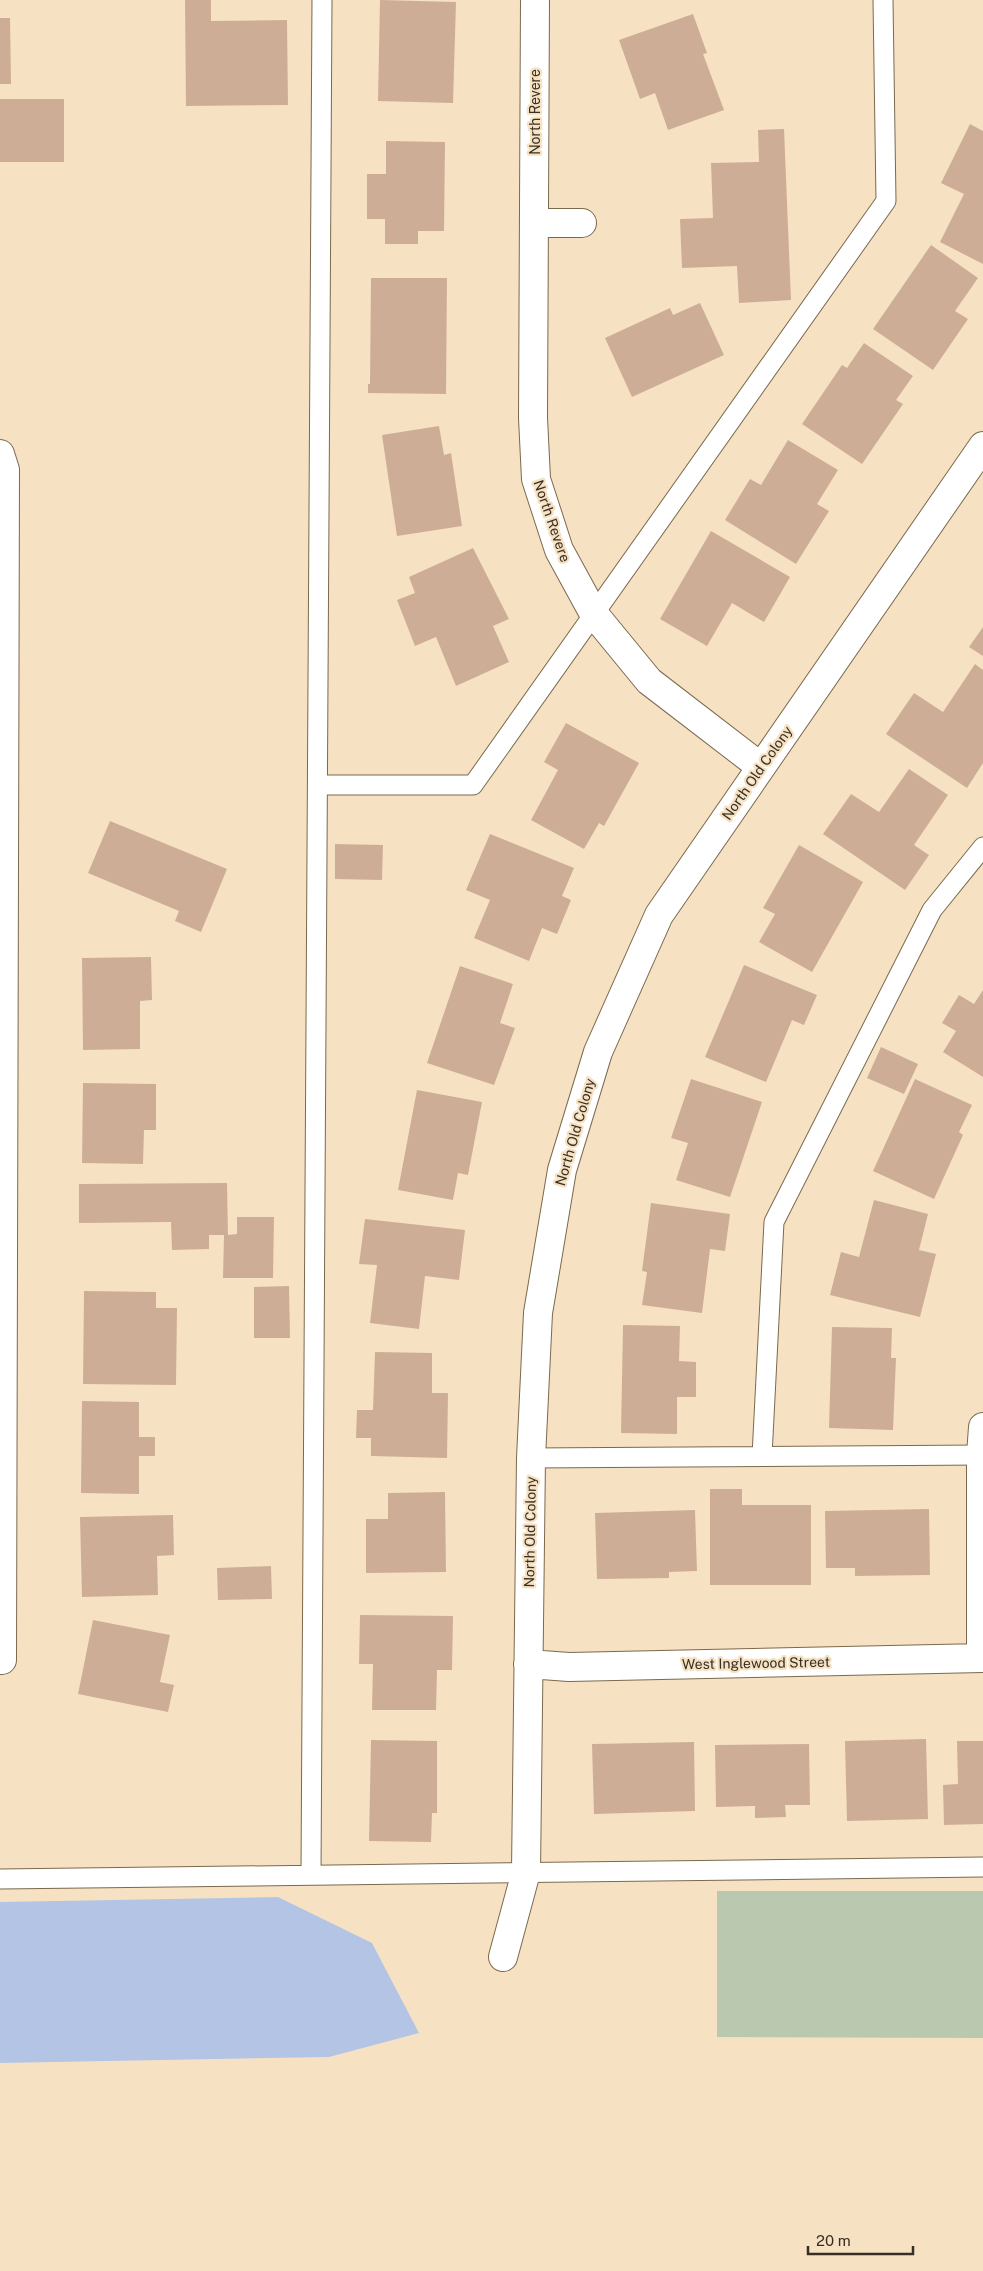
<svg xmlns="http://www.w3.org/2000/svg" width="983" height="2271" font-family="'Public Sans',sans-serif">
<rect width="100%" height="100%" fill="#f6e2c3"/>
<path fill="#bbc8b0" d="M717,1891H983V2038L717,2037Z"/>
<path fill="#b4c4e5" d="M278,1897L372,1943L419,2033L329,2057L0,2063V1902Z"/>
<path fill="#cead96" d="M185,0H211V21L287,20L288,105L186,106Z
M380,0L456,2L453,103L378,101Z
M693,14L707,53L703,54L724,110L668,130L655,93L640,99L619,40Z
M0,18H10L11,84H0Z
M0,99H64V162H0Z
M970,124L983,131V264L940,242L964,194L941,183Z
M784,129L791,300L739,303L737,266L682,268L680,219L713,218L711,163L759,162L758,130Z
M386,141L445,142L444,231H418V244H385V219H367V174H386Z
M931,245L978,278L955,311L968,319L933,370L873,329Z
M371,278H447L446,394L368,393V384H370Z
M700,303L724,355L632,397L605,338L670,308L673,315Z
M864,343L913,376L896,400L903,404L862,464L802,424L842,365L847,368Z
M439,426L444,455L451,453L462,526L397,536L382,435Z
M788,440L838,470L817,504L829,511L796,564L725,520L750,479L761,485Z
M711,531L790,577L764,622L732,603L707,646L660,619Z
M473,548L509,619L493,626L509,662L456,686L436,637L415,646L397,600L415,593L409,577Z
M983,627V656L969,647Z
M975,664L983,670V763L967,788L886,734L914,693L943,712Z
M566,723L639,763L604,826L599,823L584,849L531,820L558,770L544,762Z
M909,769L948,795L914,845L929,855L905,890L823,834L851,794L879,812Z
M110,821L227,869L201,932L175,921L179,911L88,873Z
M490,834L574,868L562,896L571,900L557,934L542,928L529,961L474,938L490,900L466,890Z
M335,844L383,845L382,880L335,879Z
M799,845L863,882L812,972L759,942L775,914L763,908Z
M151,957L152,1000L140,1001V1049L83,1050L82,958Z
M744,965L817,995L804,1025L792,1020L766,1082L705,1057Z
M460,966L513,984L500,1023L515,1028L494,1085L427,1063Z
M983,990V1077L943,1052L956,1031L942,1023L959,995L974,1004Z
M881,1047L918,1064L904,1094L867,1078Z
M691,1079L762,1102L730,1197L676,1180L688,1143L671,1138Z
M915,1079L972,1105L959,1132L963,1135L934,1199L873,1171Z
M83,1083L156,1084V1130H144L143,1164L82,1163Z
M417,1090L482,1102L468,1175L458,1173L453,1200L398,1190Z
M227,1183L228,1235L237,1234V1217H274L273,1278H223L224,1235H209V1249L172,1250L171,1222L79,1223V1184Z
M874,1200L928,1214L919,1250L936,1254L920,1317L830,1295L841,1252L859,1257Z
M651,1203L730,1214L725,1251L710,1249L702,1313L642,1305L647,1272L642,1271Z
M365,1219L465,1230L459,1280L425,1276L419,1329L370,1323L377,1265L359,1264Z
M289,1286L290,1338H254V1287Z
M84,1291L156,1292V1308H177L176,1385L83,1384Z
M623,1325L680,1326L679,1361L696,1362V1397H677V1434L621,1433Z
M832,1327L892,1328L891,1358H896L893,1430L829,1428Z
M375,1352L432,1353V1393H448L447,1458L371,1456V1438H356L357,1410H373Z
M82,1401L139,1402V1437H155V1456H139V1494L81,1493Z
M710,1489H742V1505H811V1585H710Z
M445,1492L446,1572L366,1573V1519H388V1493Z
M929,1509L930,1575L855,1576V1568H826L825,1511Z
M695,1510L697,1571L669,1572V1578L597,1579L595,1513Z
M173,1515L174,1555L157,1556L158,1595L82,1597L80,1517Z
M271,1566L272,1599L218,1600L217,1568Z
M360,1615L453,1616L452,1670H437L436,1710H372L373,1664H359Z
M93,1620L170,1635L160,1682L174,1685L168,1712L78,1694Z
M926,1739L928,1819L847,1821L845,1741Z
M371,1740L437,1741V1813H432L431,1842L369,1841Z
M957,1741H983V1824L944,1825L943,1785L958,1784Z
M694,1742L695,1811L594,1814L592,1744Z
M809,1744L810,1805H785L786,1817L755,1818V1806L716,1807L715,1745Z"/>
<g fill="none" stroke-linecap="round" stroke-linejoin="round">
<defs>
<path id="lane" d="M319,785H473L886,201L883,0
M762,1456L774,1222L932,910L983,847
M531,1458L983,1455
M311,1875L322,0
M0,1879L983,1867"/>
<path id="street" d="M535,0L533,418L536,479L559,550L594,614L649,681L761,767
M534,223H582
M0,454L5,470L2,1660H0
M981,1658V1455L983,1427
M528,1664L569,1667L983,1658
M503,1957L526,1872L531,1458L538,1313L562,1170L598,1052L659,915L983,446"/>
</defs>
<use href="#lane" stroke="#7b694e" stroke-width="21"/>
<use href="#street" stroke="#7b694e" stroke-width="30"/>
<use href="#lane" stroke="#fff" stroke-width="19"/>
<use href="#street" stroke="#fff" stroke-width="28"/>
</g>
<g text-anchor="middle" dominant-baseline="central" stroke-width="4.5" stroke-linejoin="round" paint-order="stroke">
<g font-size="14" fill="#372f23" stroke="#f6e2c3">
<text transform="translate(535 112) rotate(-90)">North Revere</text>
<text transform="translate(552 521) rotate(71)">North Revere</text>
<text transform="translate(757 773) rotate(-55)">North Old Colony</text>
<text transform="translate(575 1132) rotate(-74)">North Old Colony</text>
<text transform="translate(530 1532) rotate(-89)">North Old Colony</text>
<text transform="translate(756 1663) rotate(-1)">West Inglewood Street</text>
</g>
</g>
<path d="M808 2246v8h105v-8" fill="none" stroke="#372f23" stroke-width="2.5"/>
<text x="816" y="2246" font-size="15" fill="#372f23" stroke="#f6e2c3" stroke-width="4" paint-order="stroke">20 m</text>
</svg>
